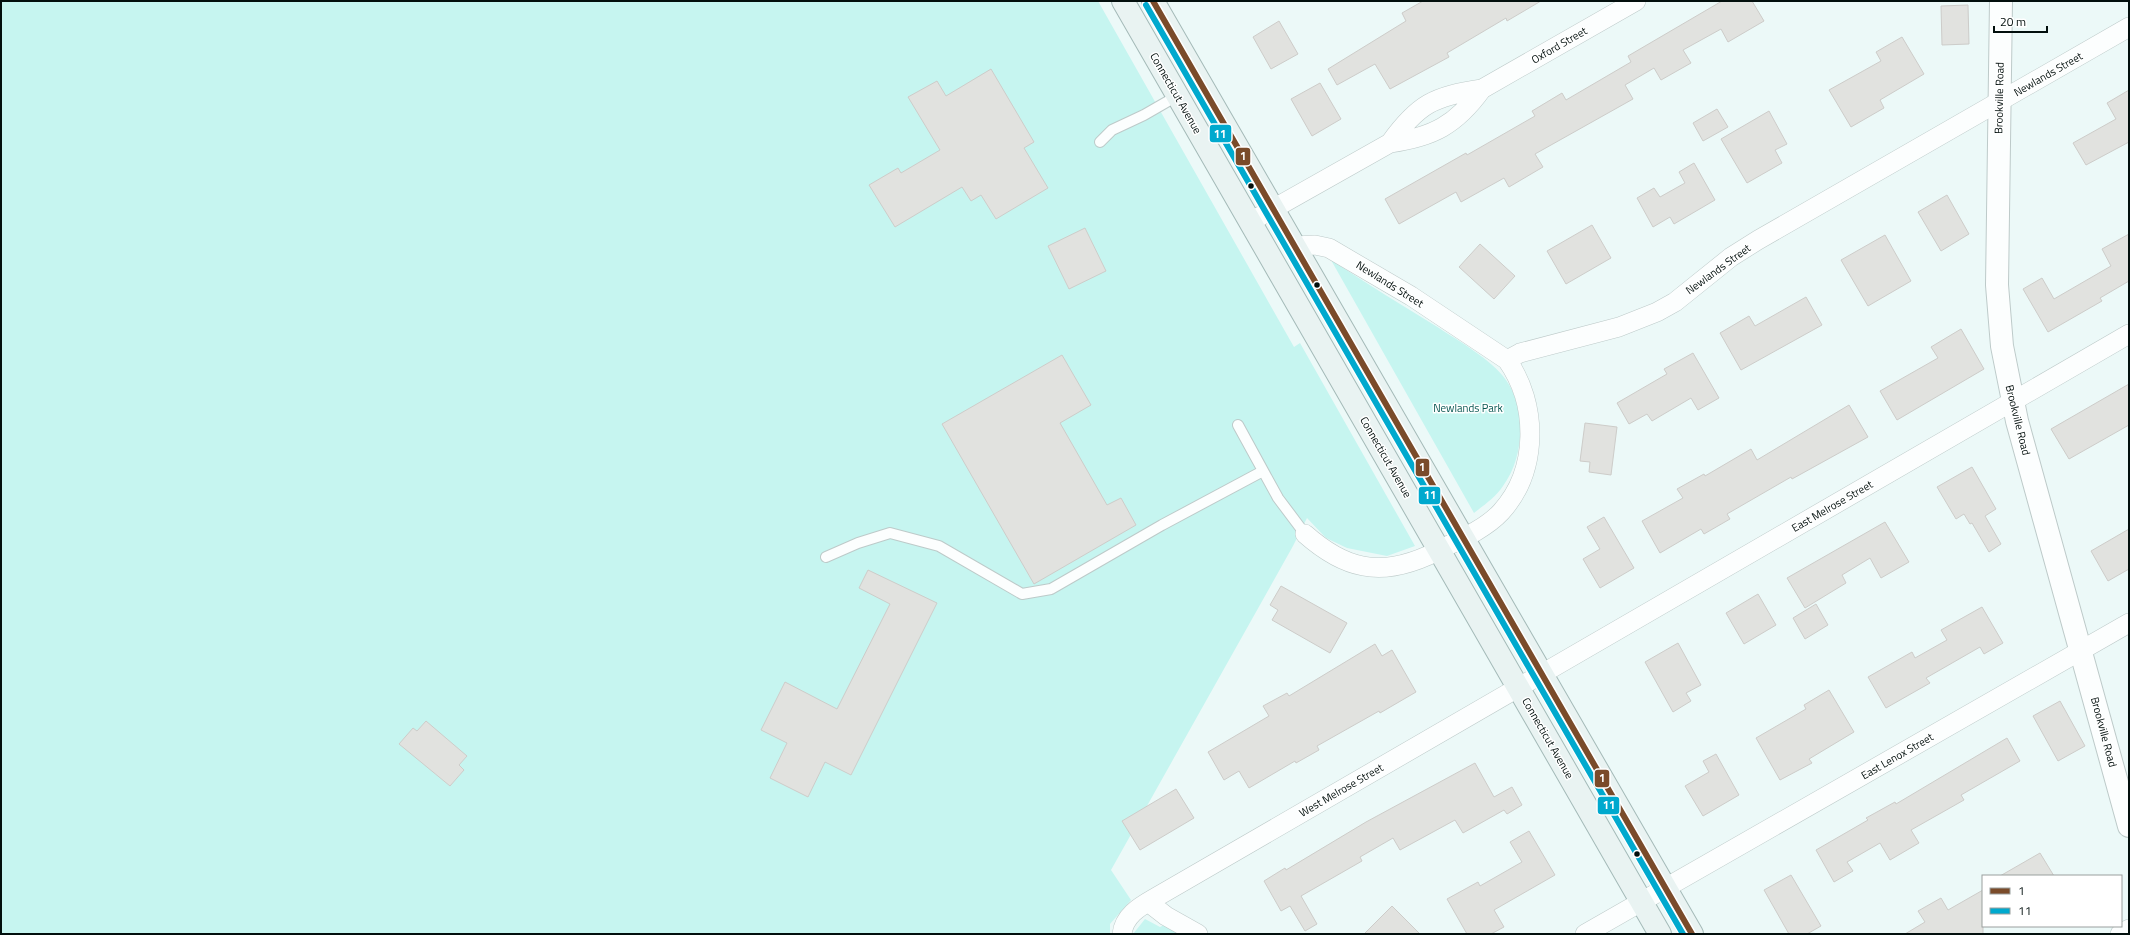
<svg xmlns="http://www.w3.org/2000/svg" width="2130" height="935" font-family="'Titillium Web',sans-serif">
<rect width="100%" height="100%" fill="#ecf9f8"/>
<path fill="#c6f5f0" d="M1,1H1098L1294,347L1300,343L1415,546L1387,556L1347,548L1326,538L1307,518L1293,546L1111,870L1131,900L1110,924V934H1Z
M1331,260C1366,283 1403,306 1439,328C1460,342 1491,359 1506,380C1527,409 1524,458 1503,486C1496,497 1484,505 1474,513Z
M1145,919L1160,927L1166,924L1178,934H1133Z"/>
<path fill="#e1e2df" stroke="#cdccc9" d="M1423,1H1541L1507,21L1506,18L1447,53L1449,57L1390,89L1375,64L1337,85L1328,69L1406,21L1402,13Z
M1722,1H1752L1764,21L1728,42L1721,29L1683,50L1691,63L1661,80L1654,68L1625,85L1633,99L1535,154L1543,167L1509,187L1504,178L1461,202L1456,192L1399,224L1385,199L1466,153L1467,155L1535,116L1532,111L1562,93L1566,100L1631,62L1628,56Z
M1968,5L1969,44L1942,45L1941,6Z
M1279,21L1298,54L1271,69L1253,37Z
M1902,37L1924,74L1880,100L1884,108L1851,127L1829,90L1881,61L1876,52Z
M991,69L1034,142L1024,148L1048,188L996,219L981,195L971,201L962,187L895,227L869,185L898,168L901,173L940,150L908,97L937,81L946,96Z
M1320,83L1341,119L1312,136L1291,99Z
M2129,90V142L2086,165L2073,143L2116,119L2107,103Z
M1717,109L1728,127L1703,141L1693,123Z
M1769,111L1787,144L1775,150L1782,163L1747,183L1721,139Z
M1694,163L1715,200L1674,224L1670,217L1653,227L1637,198L1654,188L1660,197L1685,183L1679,172Z
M1947,195L1969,234L1941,251L1918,212Z
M1592,225L1611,258L1566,284L1547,251Z
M1085,228L1106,271L1069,289L1048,246Z
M2129,234V281L2100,298L2102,301L2048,332L2023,289L2042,278L2054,299L2111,266L2102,249Z
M1885,235L1911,281L1868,306L1841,260Z
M1480,244L1515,276L1494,299L1459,267Z
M1806,297L1822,325L1741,370L1720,333L1749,316L1755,326Z
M1961,329L1984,369L1897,420L1880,391L1938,358L1931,347Z
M1693,353L1719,398L1698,410L1691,398L1652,421L1647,414L1629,424L1617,403L1667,374L1664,369Z
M1062,355L1091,405L1060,423L1107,505L1121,498L1136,525L1034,584L942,424Z
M2129,384V425L2069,459L2051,429Z
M1849,405L1868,437L1792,479L1791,477L1727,514L1730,519L1704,534L1701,529L1660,553L1642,521L1683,498L1677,489L1704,474L1705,476L1751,449L1757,460Z
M1585,423L1617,427L1611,475L1589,472L1590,462L1580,461Z
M1972,467L1996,509L1985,516L2001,544L1989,552L1972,523L1970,524L1964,514L1956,519L1937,487Z
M1604,517L1634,568L1600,588L1583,559L1600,549L1587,527Z
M1885,522L1909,562L1881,578L1870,558L1842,575L1846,583L1805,608L1787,578Z
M2129,529V569L2108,581L2091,551Z
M868,570L937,603L851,775L825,762L808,797L770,778L787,743L761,730L785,682L837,709L890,604L859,588Z
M1281,586L1347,623L1330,653L1272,620L1278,610L1270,605Z
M1758,594L1776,625L1744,644L1726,613Z
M1816,604L1828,625L1805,639L1793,618Z
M1982,607L2003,643L1984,654L1980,647L1926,678L1930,683L1886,708L1868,677L1912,652L1915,658L1947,640L1941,630Z
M1678,643L1701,685L1686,693L1691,701L1673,712L1645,662Z
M1375,644L1382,656L1392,650L1416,692L1380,713L1379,711L1317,746L1319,750L1296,763L1295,761L1249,788L1239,771L1224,780L1208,752L1269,716L1263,706L1287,693L1289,696Z
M1829,690L1854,732L1809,759L1812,763L1780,780L1756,738L1806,709L1804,705Z
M2060,701L2085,746L2058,761L2033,716Z
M426,721L467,756L459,765L464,770L450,786L399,744L413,728L417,731Z
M2007,738L2020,761L1961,795L1964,800L1911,830L1919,843L1890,860L1880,843L1847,862L1853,871L1834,882L1816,850L1868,820L1866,818L1895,802L1896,804Z
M1716,754L1739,795L1703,816L1685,786L1709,772L1703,761Z
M1475,763L1494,797L1512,787L1522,805L1507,814L1504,810L1463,833L1455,820L1400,850L1393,838L1360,857L1362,861L1301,896L1317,924L1305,931L1290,906L1281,911L1264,881L1285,868L1286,870L1366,822Z
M1176,789L1194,818L1140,850L1122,821Z
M1529,831L1555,875L1494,910L1504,927L1491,934H1467L1447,899L1478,882L1480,886L1522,862L1510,842Z
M2040,853L2054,876H2000Z
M1791,875L1821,926L1807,934H1789L1764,890Z
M1983,890V934H1905L1925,922L1918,911L1941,898L1948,910Z
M1392,906L1420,934H1364Z"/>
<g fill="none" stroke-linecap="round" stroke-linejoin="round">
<defs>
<path id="service" d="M1100,142L1112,130L1144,115L1177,96
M1238,425L1278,498L1305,534
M826,557L858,543L890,533L939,546L1022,594L1051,589L1162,525L1263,471"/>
<path id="minor" d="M1390,143C1418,104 1434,96 1482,89
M1250,222L1390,143C1433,137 1456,125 1482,89L1636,1
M1295,246L1315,245L1329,248L1411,296L1507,360C1538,404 1539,470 1501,512C1487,527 1466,537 1447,546C1422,560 1392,572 1363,566C1341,562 1322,549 1305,534
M1507,360L1520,353L1619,327L1657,312L1675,302L1731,257L1758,240L2129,27
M1148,902L1166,916L1198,934
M1122,934C1124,916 1139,907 1153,899L2129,334
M1585,934L2129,623
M2120,934L2129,929"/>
<path id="secondary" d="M2001,1L1997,285L2002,346L2017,421L2129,826"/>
<path id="primary" d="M1123,1L1660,934
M1153,1L1692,934"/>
</defs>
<use href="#service" stroke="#bdcac9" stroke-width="12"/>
<use href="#minor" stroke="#bdcac9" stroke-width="20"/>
<use href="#secondary" stroke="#bdcac9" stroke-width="24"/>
<use href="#primary" stroke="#a4bab8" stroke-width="24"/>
<use href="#service" stroke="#fcfefe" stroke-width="10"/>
<use href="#minor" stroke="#fcfefe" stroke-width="19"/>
<use href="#secondary" stroke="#fcfefe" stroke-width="22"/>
<use href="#primary" stroke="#e9f3f2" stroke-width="22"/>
<defs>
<path id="bus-1" d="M1153,1L1692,934"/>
<path id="bus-2" d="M1146,5L1683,934"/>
</defs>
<use href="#bus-1" stroke="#fff" stroke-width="9"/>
<use href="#bus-2" stroke="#fff" stroke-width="9"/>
<use href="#bus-1" stroke="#7a4b2a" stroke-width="6"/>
<use href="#bus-2" stroke="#00a9ce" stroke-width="6"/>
</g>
<g fill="#020f0d" stroke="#fff" stroke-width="1.5">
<circle cx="1251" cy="186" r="3.5"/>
<circle cx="1317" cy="285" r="3.5"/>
<circle cx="1637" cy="854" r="3.5"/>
</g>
<g text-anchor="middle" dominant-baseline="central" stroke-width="3" stroke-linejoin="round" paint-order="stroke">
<g font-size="11" fill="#020f0d" stroke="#fff">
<text transform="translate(1559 45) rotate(-30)">Oxford Street</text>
<text transform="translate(2048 74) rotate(-30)">Newlands Street</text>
<text transform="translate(1176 93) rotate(60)">Connecticut Avenue</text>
<text transform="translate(1999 98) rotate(-89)">Brookville Road</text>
<text transform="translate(1718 269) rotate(-36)">Newlands Street</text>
<text transform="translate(1390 284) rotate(32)">Newlands Street</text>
<text transform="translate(2018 420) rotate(76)">Brookville Road</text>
<text transform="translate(1386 457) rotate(60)">Connecticut Avenue</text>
<text transform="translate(1832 506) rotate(-30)">East Melrose Street</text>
<text transform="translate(2104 732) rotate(75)">Brookville Road</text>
<text transform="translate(1548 738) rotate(60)">Connecticut Avenue</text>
<text transform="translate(1897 756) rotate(-30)">East Lenox Street</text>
<text transform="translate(1341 790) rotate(-30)">West Melrose Street</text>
</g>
<g font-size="11" fill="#085752" stroke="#fff">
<text x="1468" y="408">Newlands Park</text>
</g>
</g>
<g stroke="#fff" stroke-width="1.5">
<rect x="1209" y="124" width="23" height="19" rx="4" fill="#00a9ce"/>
<rect x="1235" y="147" width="16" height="19" rx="4" fill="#7a4b2a"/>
<rect x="1415" y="458" width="15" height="19" rx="4" fill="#7a4b2a"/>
<rect x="1418" y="486" width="23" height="19" rx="4" fill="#00a9ce"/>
<rect x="1594" y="769" width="16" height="19" rx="4" fill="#7a4b2a"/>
<rect x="1597" y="796" width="23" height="19" rx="4" fill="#00a9ce"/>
</g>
<g font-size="11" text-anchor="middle" font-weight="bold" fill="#fff">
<text x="1220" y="138">11</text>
<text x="1243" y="160">1</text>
<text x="1422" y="471">1</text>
<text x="1430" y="499">11</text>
<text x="1602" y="782">1</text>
<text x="1609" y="809">11</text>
</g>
<rect width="2130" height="935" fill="none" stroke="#020f0d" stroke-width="4"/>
<rect x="1982" y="875" width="140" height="52" fill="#ffffff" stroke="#9a9f9e"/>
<rect x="1990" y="888" width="20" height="6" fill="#7a4b2a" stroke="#9a9f9e"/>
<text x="2018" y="895" font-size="12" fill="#020f0d">1</text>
<rect x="1990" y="908" width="20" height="6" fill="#00a9ce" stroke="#9a9f9e"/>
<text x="2018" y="915" font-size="12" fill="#020f0d">11</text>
<path d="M1994 26v6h53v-6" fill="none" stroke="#020f0d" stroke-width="2"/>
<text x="2000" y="26" font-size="12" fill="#020f0d" stroke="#ffffff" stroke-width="3" paint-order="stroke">20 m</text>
</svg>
